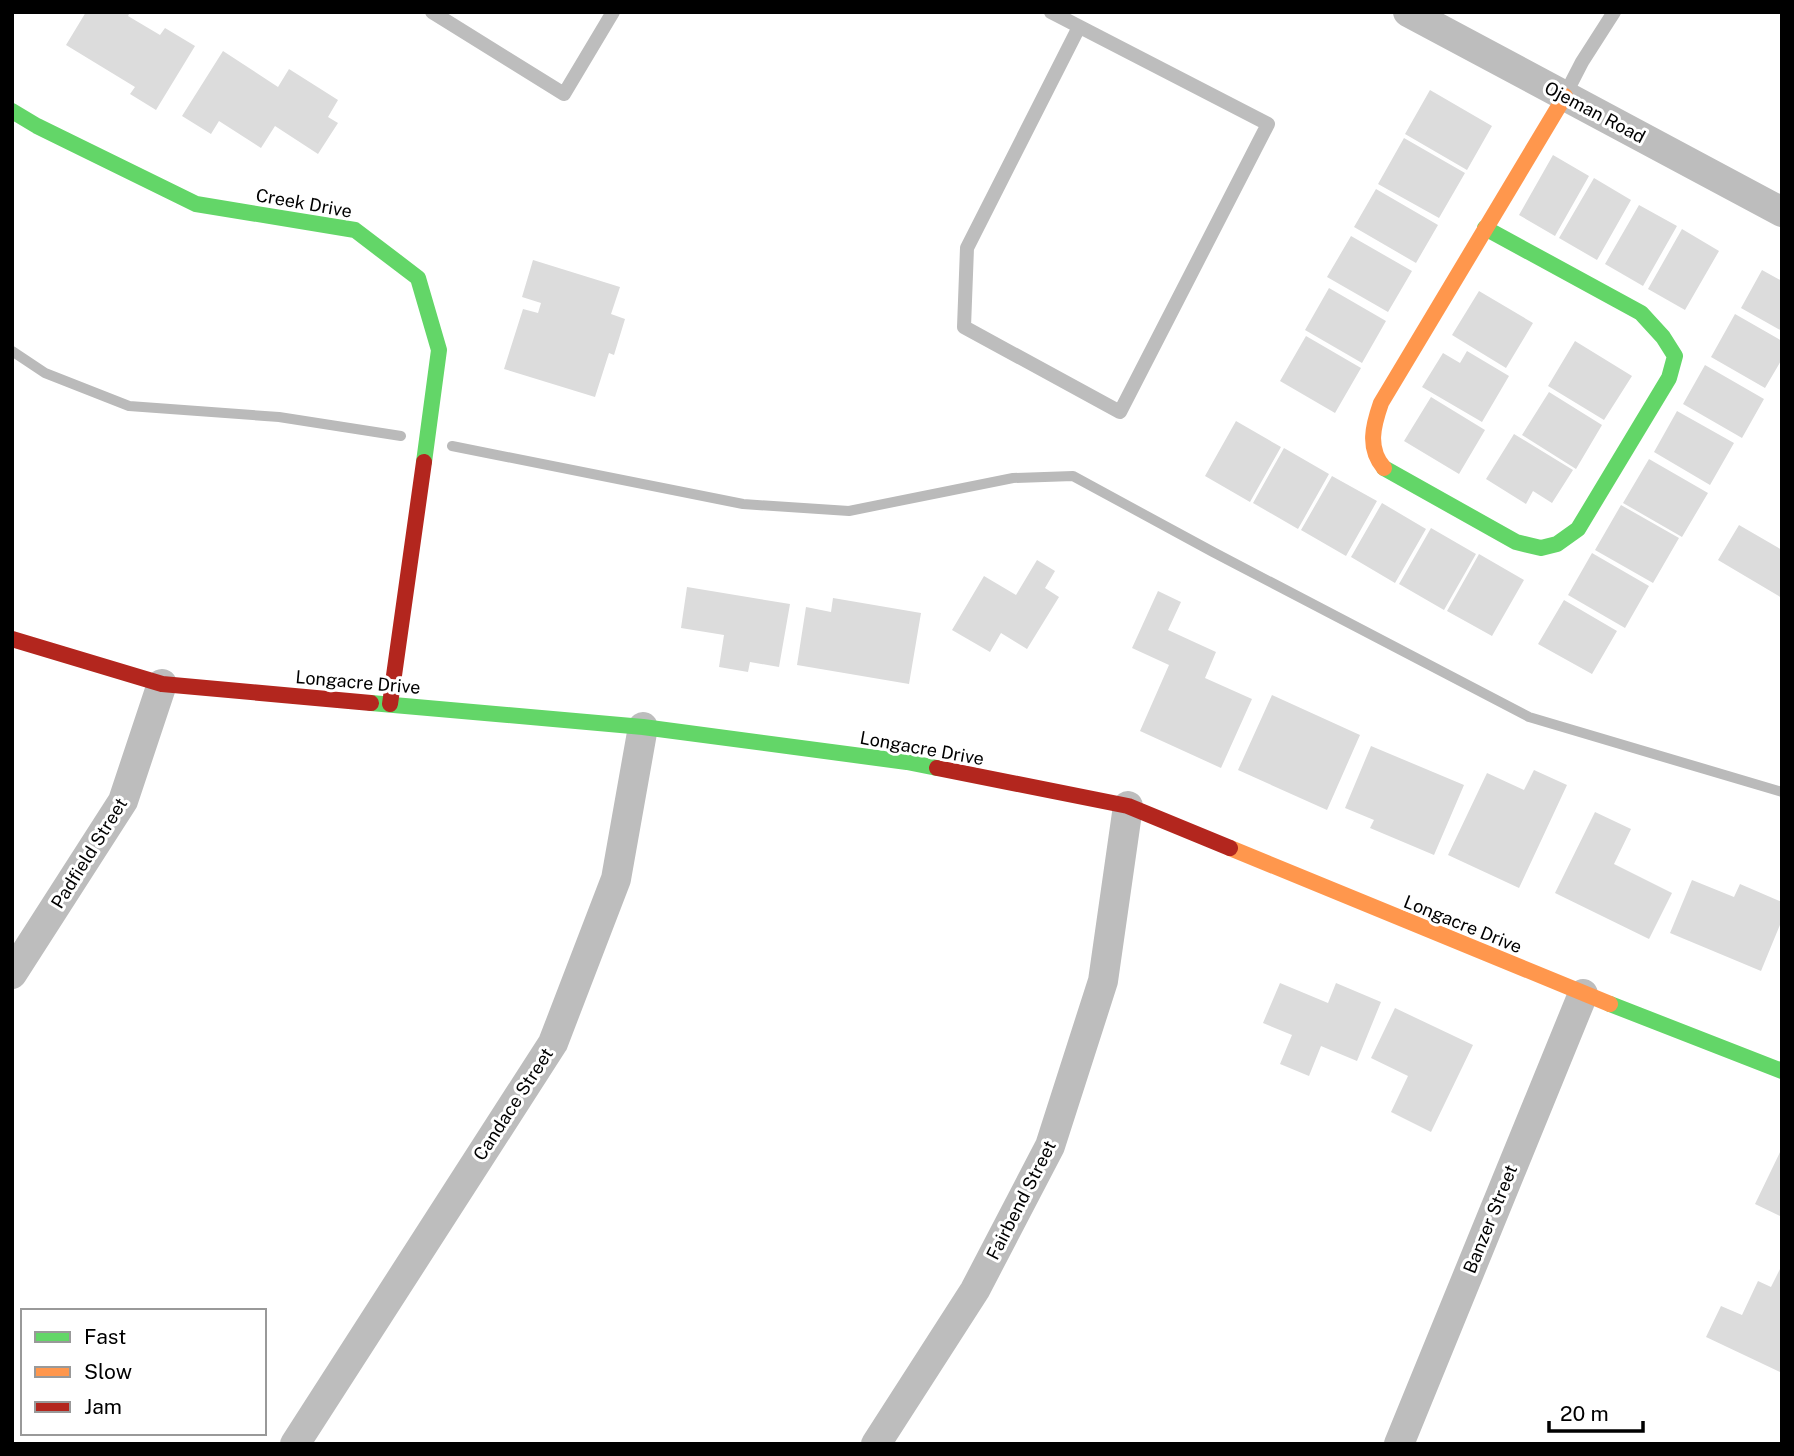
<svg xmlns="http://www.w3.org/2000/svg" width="1794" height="1456" font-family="'Public Sans',sans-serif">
<rect width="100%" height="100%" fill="#fff"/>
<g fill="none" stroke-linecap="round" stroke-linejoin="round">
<path stroke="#bababa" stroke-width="10" d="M12,351L45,373L129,406L279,417L401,436
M452,446L743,504L849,511L1013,478L1073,476L1213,552L1529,717L1782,792"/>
</g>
<path fill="#dcdcdc" d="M86,12H130L128,16L160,35L165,28L195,46L156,110L130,94L135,87L66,45Z
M223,51L278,87L289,69L338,100L328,117L338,123L318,154L275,126L261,148L219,121L211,134L182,116Z
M1430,90L1492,126L1467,170L1405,134Z
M1404,138L1465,173L1439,218L1378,184Z
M1553,155L1589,176L1555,236L1519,215Z
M1594,178L1631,200L1597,260L1559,238Z
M1376,189L1438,225L1416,263L1354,227Z
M1639,205L1677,226L1643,286L1605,264Z
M1682,229L1719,251L1685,310L1648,289Z
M1351,236L1412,271L1388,312L1327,277Z
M533,260L620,287L611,314L625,319L614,355L609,353L595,397L504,369L523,309L538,313L541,303L522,297Z
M1762,270L1782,281V331L1741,308Z
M1329,288L1386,321L1362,363L1305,330Z
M1479,291L1533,323L1506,368L1452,335Z
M1735,314L1782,341V359L1765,388L1711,357Z
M1306,336L1361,368L1335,413L1280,381Z
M1575,341L1632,376L1604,420L1548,386Z
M1467,351L1509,376L1482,422L1422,387L1443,353L1460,363Z
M1705,365L1764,399L1742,438L1683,404Z
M1549,392L1602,425L1576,469L1522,435Z
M1431,397L1485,430L1459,474L1404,441Z
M1677,411L1734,443L1710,485L1654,452Z
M1236,421L1281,447L1250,502L1205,476Z
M1514,434L1573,470L1552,503L1533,491L1526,504L1486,479Z
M1284,448L1329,474L1298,529L1253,503Z
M1649,459L1708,493L1682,537L1623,503Z
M1332,476L1377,501L1346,556L1301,530Z
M1382,503L1426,529L1395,583L1351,557Z
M1621,505L1679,538L1653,583L1595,550Z
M1739,525L1782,550V598L1718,560Z
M1431,528L1476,554L1444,610L1399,584Z
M1592,553L1649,586L1625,628L1568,595Z
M1479,554L1524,580L1492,636L1447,611Z
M1037,560L1055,571L1045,588L1059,597L1027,649L1001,633L990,652L952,630L984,576L1016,595Z
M687,587L790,604L779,667L750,662L748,672L719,667L724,635L681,628Z
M1158,591L1181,602L1168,630L1216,652L1205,678L1252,699L1221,768L1140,731L1169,665L1132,648Z
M833,598L921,613L909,684L797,665L806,607L831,612Z
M1564,600L1617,631L1592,674L1538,644Z
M1272,695L1360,735L1327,810L1238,770Z
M1371,746L1464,785L1434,855L1370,828L1374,820L1345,808Z
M1534,770L1567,785L1519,888L1448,855L1487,773L1524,790Z
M1595,812L1631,829L1614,864L1672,893L1649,939L1555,893Z
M1692,880L1734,897L1740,884L1782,902V920L1761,971L1670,933Z
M1280,983L1328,1003L1336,983L1381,1002L1357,1061L1321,1046L1309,1076L1280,1064L1292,1035L1263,1023Z
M1395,1008L1473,1045L1431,1132L1391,1112L1408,1076L1371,1058Z
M1782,1148V1217L1755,1204Z
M1782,1265V1373L1706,1337L1721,1306L1742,1315L1758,1281L1771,1287Z"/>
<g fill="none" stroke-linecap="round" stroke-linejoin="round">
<path stroke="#bdbdbd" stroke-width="14" d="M432,12L564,94L613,12
M1051,12L1268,124L1120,412L964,327L967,248L1079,27
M1565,95L1582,62L1614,12"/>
<path stroke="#bdbdbd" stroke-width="30" d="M1408,12L1782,212
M12,974L123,801L162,684
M295,1444L553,1043L616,879L643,727
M876,1444L975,1290L1050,1146L1103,981L1128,806
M1399,1444L1583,994"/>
<path stroke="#63d668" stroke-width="16" d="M12,111L37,126L196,204L355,230L418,278L439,350L424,462
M1384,468L1516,542L1541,548L1557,544L1578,529L1669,378L1675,356L1663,337L1641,313L1485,228
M371,703L643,727L907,762L937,768
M1610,1004L1782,1071"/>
<path stroke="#ff974d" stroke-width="16" d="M1384,468C1367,448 1373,426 1381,403L1565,96
M1230,848L1610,1004"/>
<path stroke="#b3261e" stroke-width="16" d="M12,639L162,684L371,703
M390,704L424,462
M937,768L1128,806L1230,848"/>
</g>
<g text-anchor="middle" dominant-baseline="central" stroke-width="6" stroke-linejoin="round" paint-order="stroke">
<g font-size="18" fill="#000" stroke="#fff">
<text transform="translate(1595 112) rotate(28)">Ojeman Road</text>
<text transform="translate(304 203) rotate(10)">Creek Drive</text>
<text transform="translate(358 682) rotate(5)">Longacre Drive</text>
<text transform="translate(922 748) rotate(10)">Longacre Drive</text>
<text transform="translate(89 853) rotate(-58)">Padfield Street</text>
<text transform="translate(1463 924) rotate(22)">Longacre Drive</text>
<text transform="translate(513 1104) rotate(-57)">Candace Street</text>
<text transform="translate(1021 1200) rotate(-63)">Fairbend Street</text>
<text transform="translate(1490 1219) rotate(-68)">Banzer Street</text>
</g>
</g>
<rect width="1794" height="1456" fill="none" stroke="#000000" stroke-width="28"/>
<rect x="21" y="1309" width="245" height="126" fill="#ffffff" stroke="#999999" stroke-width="2"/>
<rect x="35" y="1332" width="35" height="10" fill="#63d668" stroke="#999999" stroke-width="2"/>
<text x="84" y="1344" font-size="21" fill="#000000">Fast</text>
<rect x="35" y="1367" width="35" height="10" fill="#ff974d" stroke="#999999" stroke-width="2"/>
<text x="84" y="1379" font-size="21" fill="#000000">Slow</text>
<rect x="35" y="1402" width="35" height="10" fill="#b3261e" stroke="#999999" stroke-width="2"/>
<text x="84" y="1414" font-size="21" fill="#000000">Jam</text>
<path d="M1549 1421v10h94v-10" fill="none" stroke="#000000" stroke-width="3.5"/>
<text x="1560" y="1421" font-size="21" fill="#000000" stroke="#ffffff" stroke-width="5" paint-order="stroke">20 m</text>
</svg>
